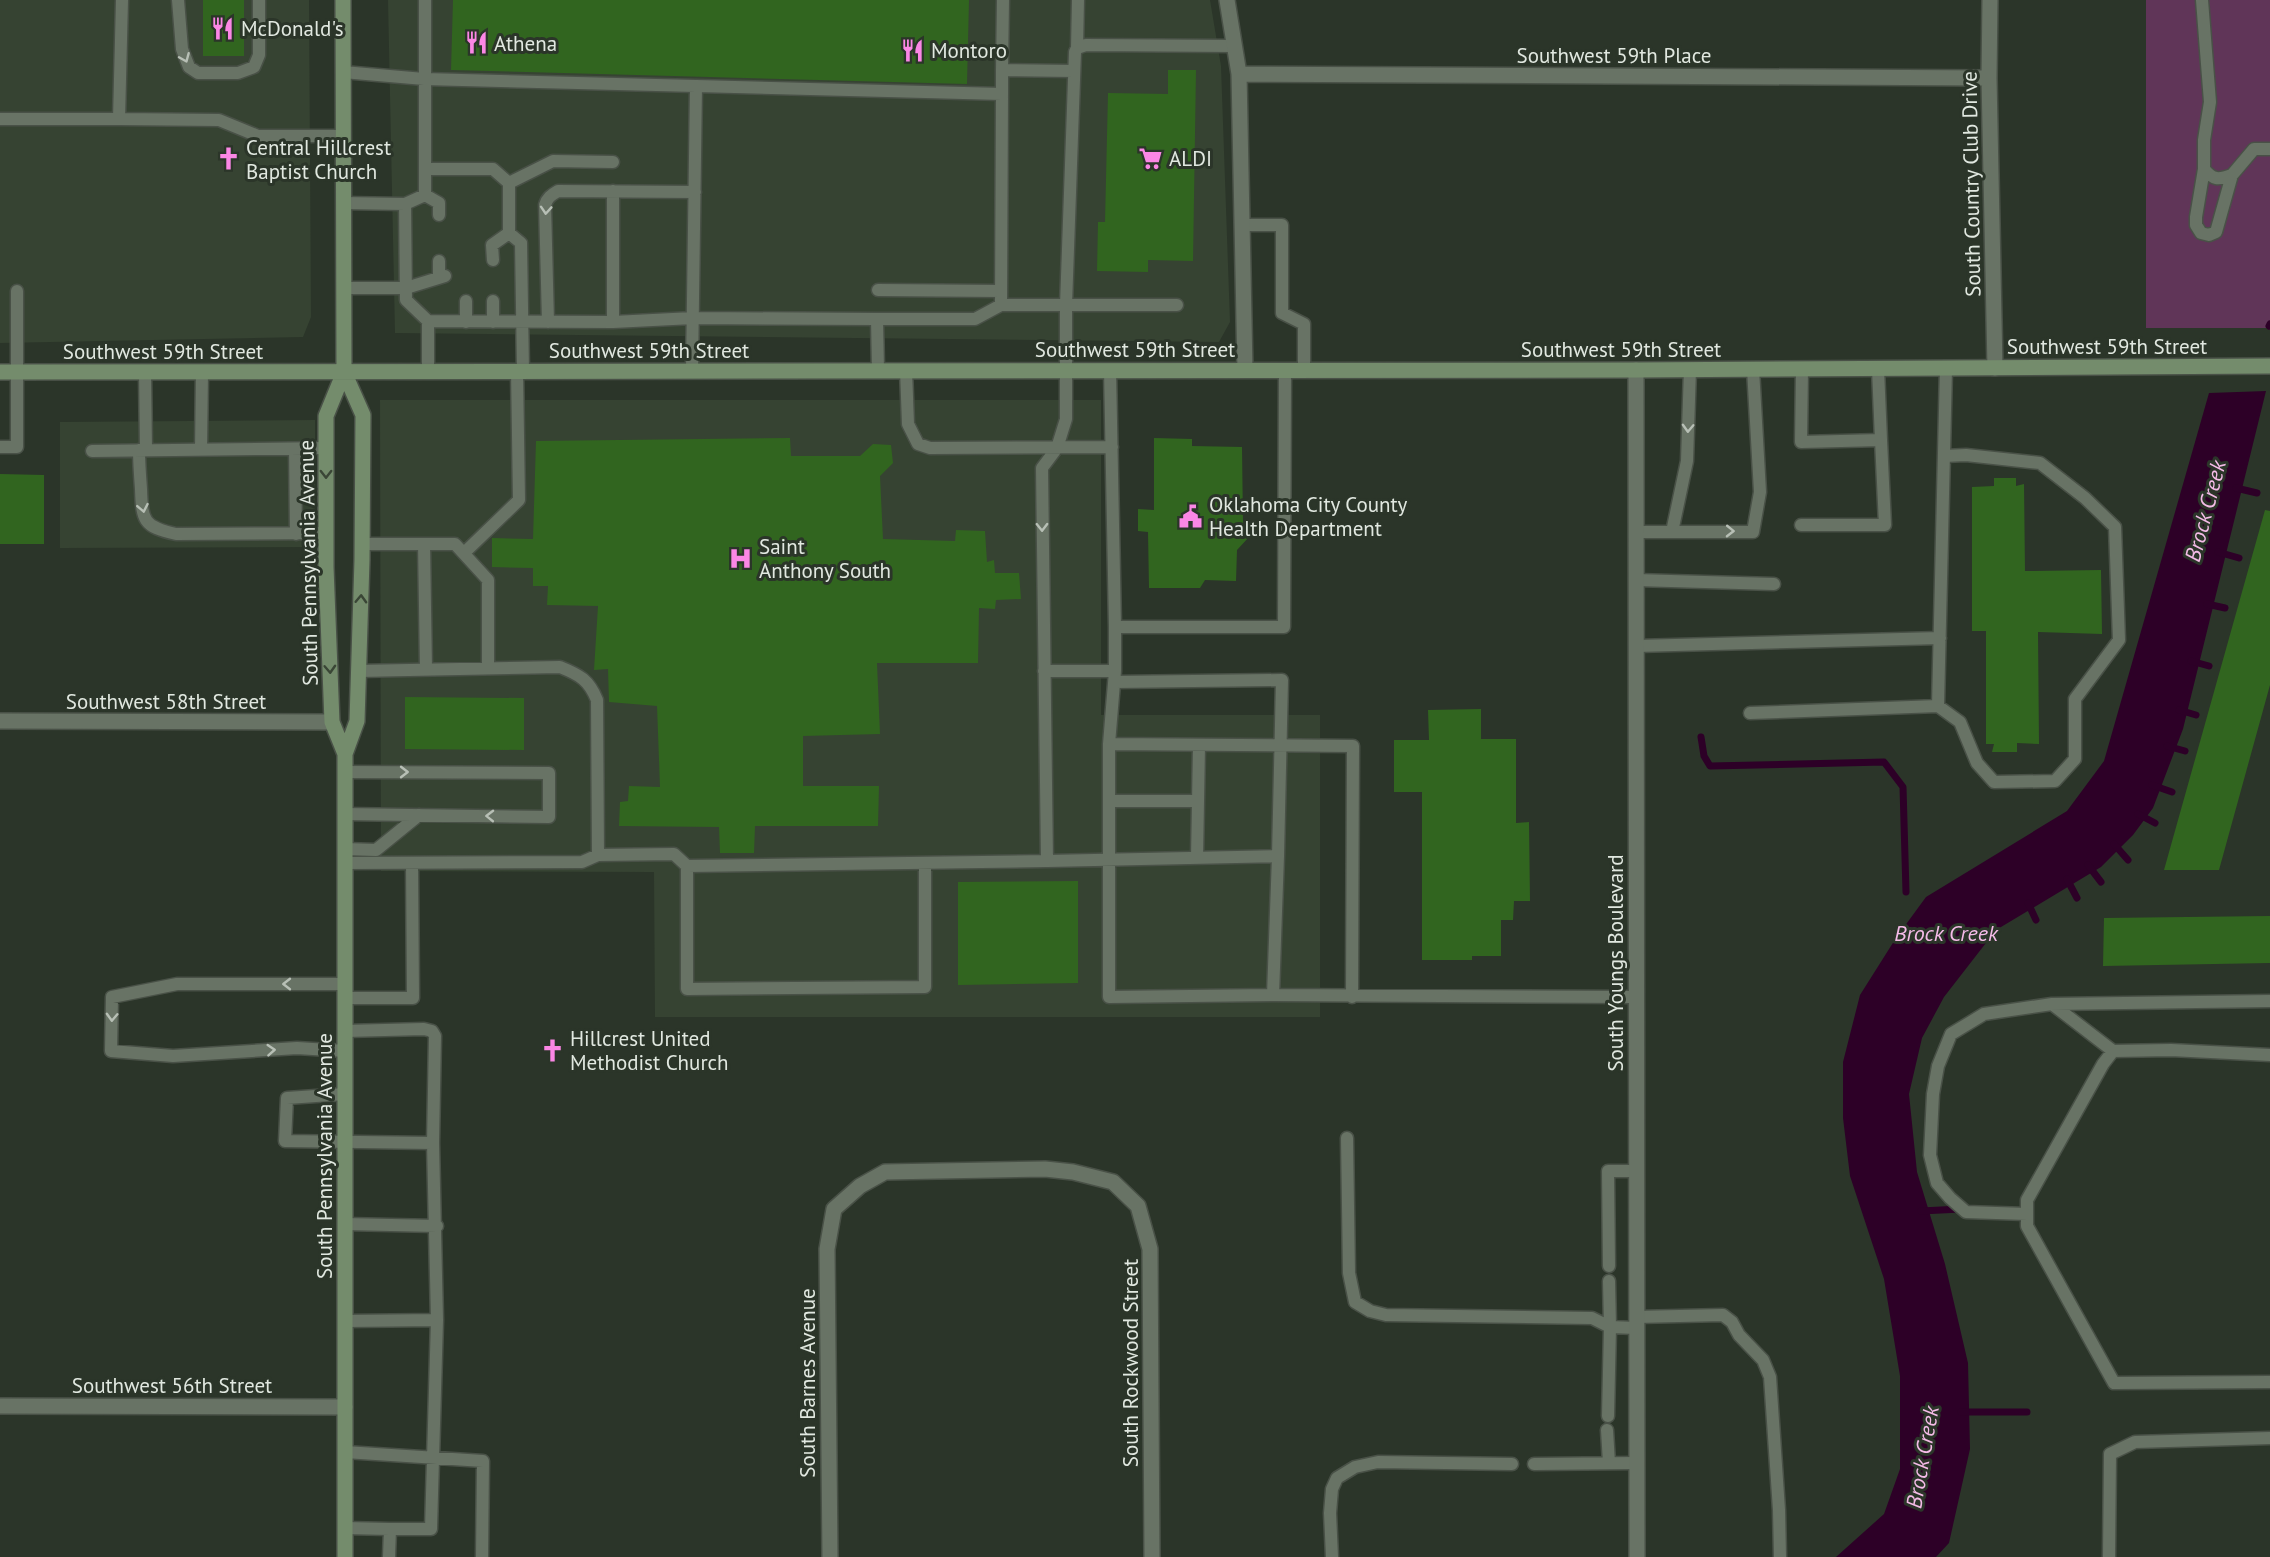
<svg xmlns="http://www.w3.org/2000/svg" width="2270" height="1557" font-family="'PT Sans',sans-serif">
<rect width="100%" height="100%" fill="#2b3529"/>
<path fill="#364332" d="M0,0H309L311,317L303,337L0,343Z
M388,0H1210L1221,66L1230,322L1219,342L395,333Z
M380,400H1101V715H1320V1017H655L654,872L381,871Z
M315,420V547L60,548V422Z"/>
<path fill="#603558" d="M2146,0H2270V328H2146Z"/>
<path fill="#2d0027" d="M2266,391L2183,729L2153,808L2133,835L2101,867L1996,930L1944,997L1922,1038L1909,1094L1917,1172L1945,1264L1968,1363L1970,1449L1949,1543L1936,1557H1836L1884,1514L1900,1469V1376L1884,1279L1850,1176L1843,1118V1062L1860,995L1896,938L1926,897L2067,811L2104,761L2209,393Z"/>
<g fill="none" stroke-linecap="round" stroke-linejoin="round">
<path stroke="#2d0027" stroke-width="7" d="M2269,326L2270,324
M2236,488L2257,493
M2218,552L2239,558
M2207,604L2225,608
M2191,661L2209,666
M2179,710L2196,715
M1701,737L1704,756L1710,766L1884,762L1903,787L1906,892
M2167,746L2185,751
M2152,785L2172,792
M2138,814L2155,823
M2114,844L2128,860
M2088,865L2101,882
M2067,879L2077,898
M2028,903L2036,920
M1921,1211L1961,1209
M1961,1412H2027"/>
</g>
<path fill="#31651f" d="M203,0H244V56H203Z
M453,0H969L967,84L451,70Z
M1168,70H1196L1193,261L1148,260V272L1097,271L1098,222H1105L1108,93L1168,94Z
M790,438L791,456H860L873,444L891,445L893,463L880,476L883,539L955,541L956,530L985,531L987,562L994,560L995,573H1019L1021,599L996,600L995,609L979,608L978,663H877L880,734L803,736V786H879L878,826H755L754,853H720L719,827L619,826L620,802L628,801L629,786L660,787L657,706L609,702L608,669L594,670L598,606L547,605L548,586H533V568L492,567V538L533,539L536,441Z
M1154,438L1192,439V446L1242,447L1243,522L1261,524L1237,550L1236,581L1205,580L1200,588H1149L1148,532L1138,531V509L1154,510Z
M0,474L44,475V544H0Z
M1994,478H2016V486L2024,484L2025,571L2101,570L2102,634L2038,632L2039,744L2017,743V752H1992L1994,744H1986V631H1972V487L1994,486Z
M2265,510L2270,511V685L2219,870H2164Z
M405,697L524,698V750L405,749Z
M1481,709V739H1516V823L1529,822L1530,901H1514L1513,920H1501V956H1472V960H1422V792H1394V740H1429L1428,710Z
M1078,881V983L958,985V882Z
M2270,916V963L2103,966L2104,918Z"/>
<g fill="none" stroke-linecap="round" stroke-linejoin="round">
<defs>
<path id="lane" d="M178,0L182,49L189,67L198,73H238L254,67L259,55V0
M425,0V195L405,204L406,300L428,321L613,322L693,318L877,319L878,370
M2202,0L2210,102L2204,140V169L2196,217V225L2201,233L2209,235L2216,232L2232,175L2254,149H2270
M1077,48L1078,0
M1002,70L1003,0
M343,72L424,79L696,86L692,370
M696,86L1002,94L1001,305L975,319H877
M1002,94V70L1074,71
M0,119H119L122,0
M119,119L219,120L258,136H343
M425,169H493L509,183V233L521,243L523,371
M2204,169C2213,180 2218,180 2232,175
M509,183L553,161L613,162
M613,191V322
M425,195L439,203V215
M343,203L405,204
M1242,225H1282V313L1304,324V370
M493,260L492,245L509,233
M439,276V261
M344,288H406L445,276
M878,290L1001,291
M466,301V322
M493,301V322
M1001,305H1066L1075,52L1077,48L1086,45L1234,46
M1177,305H1066V419L1057,448L1042,468L1047,861L1278,856L1273,995L1636,997
M428,321V372
M548,322L545,205C547,198 551,195 558,191L695,192
M1802,369L1801,442L1881,440L1878,369
M906,370L908,424L918,444L930,448L1112,447
M1110,370L1115,627H1284L1285,370
M145,372L146,450
M0,447H17V291
M295,449L296,534
M139,450C139,463 140,476 141,489C142,520 143,527 176,534L326,533
M201,450L202,372
M92,451L326,448
M1801,525H1885L1881,440
M1636,532H1753L1760,492L1753,369
M1672,532L1687,461L1690,369
M362,544H455L488,580V668
M424,544L426,669
M464,553L519,500L517,371
M1636,580L1774,584
M1636,646L1940,638
M358,671L560,667C580,675 589,680 597,700L598,855
M1044,671H1115V627
M1115,671L1109,744L1353,746L1352,997
M1115,682L1282,680L1278,856
M1938,706L1960,722L1977,763L1994,782L2055,781L2075,759V699L2119,640L2115,527L2085,498L2040,463L1966,455L1944,456
M1750,713L1938,706L1946,368
M1109,744V997L1273,995
M345,772L549,773V817L345,814
M1110,801H1198
M345,849L376,850L419,815
M1197,858L1199,746
M345,863L582,862L598,855L674,854L687,866L1047,861
M687,866V989L925,987V863
M345,998H413L412,863
M2052,1004L2113,1051
M345,1051L297,1048L173,1056L111,1051L112,997L177,984H345
M2270,1055L2171,1050L2113,1051L2103,1064L2027,1200V1226L2114,1383L2270,1382
M345,1094L287,1098L285,1141L433,1143
M1347,1138L1349,1273L1355,1302L1370,1311L1386,1315L1592,1318L1610,1327L1609,1281
M2027,1214L1966,1212L1950,1198L1937,1183L1930,1155L1933,1094L1938,1066L1951,1034L1984,1014L2052,1004L2270,1001
M345,1224L437,1226
M1609,1266L1608,1171H1636
M1636,1317L1723,1315L1732,1322L1739,1335L1763,1360L1770,1377L1779,1510L1780,1557
M345,1321L437,1320L433,1143L435,1036L432,1031L424,1029L345,1031
M1608,1416L1610,1327L1636,1328
M1607,1430L1609,1463
M345,1452L483,1461L482,1557
M1534,1464L1636,1463
M345,1528L390,1529
M389,1557L390,1529H431L437,1320
M1332,1557L1330,1513L1332,1489L1337,1478L1355,1467L1378,1462L1512,1464
M2109,1557L2110,1454L2135,1442L2270,1438"/>
<path id="street" d="M1227,0L1239,74L1245,370
M1990,0L1989,78L1995,368
M1239,74L1989,78
M1636,370L1637,1557
M0,721L332,722
M0,1406L345,1407
M830,1557L827,1249L834,1209L860,1186L885,1172L1045,1169L1073,1172L1113,1182L1138,1206L1150,1249L1152,1557"/>
<path id="secondary" d="M343,0L344,372L326,416V567L332,722L345,754
M0,372L1636,370L2270,366
M344,372L363,415L362,560L357,721L345,754V1557"/>
</defs>
<use href="#lane" stroke="#495147" stroke-width="15"/>
<use href="#street" stroke="#495147" stroke-width="18"/>
<use href="#secondary" stroke="#495147" stroke-width="18"/>
<use href="#lane" stroke="#687365" stroke-width="12"/>
<use href="#street" stroke="#687365" stroke-width="15"/>
<use href="#secondary" stroke="#748c6c" stroke-width="15"/>
</g>
<defs><path id="oneway-chevron" d="M-2-3.5L2.5 0L-2 3.5" fill="none" stroke-width="1.6" stroke-linecap="round" stroke-linejoin="round" transform="scale(1.5)"/></defs>
<g stroke="#b7bfb5">
<use href="#oneway-chevron" transform="translate(185 58) rotate(67)"/>
<use href="#oneway-chevron" transform="translate(546 210) rotate(94)"/>
<use href="#oneway-chevron" transform="translate(1688 428) rotate(92)"/>
<use href="#oneway-chevron" transform="translate(143 508) rotate(79)"/>
<use href="#oneway-chevron" transform="translate(1042 527) rotate(89)"/>
<use href="#oneway-chevron" transform="translate(1730 531) rotate(1)"/>
<use href="#oneway-chevron" transform="translate(404 772)"/>
<use href="#oneway-chevron" transform="translate(490 816) rotate(-179)"/>
<use href="#oneway-chevron" transform="translate(287 984) rotate(-180)"/>
<use href="#oneway-chevron" transform="translate(112 1017) rotate(92)"/>
<use href="#oneway-chevron" transform="translate(271 1050) rotate(-4)"/>
</g>
<g stroke="#3a4636">
<use href="#oneway-chevron" transform="translate(326 474) rotate(90)"/>
<use href="#oneway-chevron" transform="translate(361 599) rotate(-88)"/>
<use href="#oneway-chevron" transform="translate(330 669) rotate(87)"/>
</g>
<defs>
<symbol id="restaurant-bare" viewBox="-9 -9 18 18"><path d="M-5-6h1v4h1v-4h1v4h1v-4h1v5L-1.5 .5V6h-2V.5L-5-1ZM5-6V6H3V1.5H1.5Q1.5-4 5-6Z" fill="#fb87e5" stroke="#2b3529" stroke-width="2.5" paint-order="stroke"/></symbol>
<symbol id="supermarket-bare" viewBox="-9 -9 18 18"><path d="M-6-5.5h2.5l.6 2H6L4.5 2H-2.5L-4.4-4H-6ZM-1.5 3.2a1.3 1.3 0 1 0 .1 0ZM3 3.2a1.3 1.3 0 1 0 .1 0Z" fill="#fb87e5" stroke="#2b3529" stroke-width="2.5" paint-order="stroke"/></symbol>
<symbol id="church-bare" viewBox="-9 -9 18 18"><path d="M-1.2-6h2.4v3.5h3.3v2.4h-3.3V6h-2.4V-.1h-3.3v-2.4h3.3Z" fill="#fb87e5" stroke="#2b3529" stroke-width="2.5" paint-order="stroke"/></symbol>
<symbol id="civic-bare" viewBox="-9 -9 18 18"><path d="M-.6-6.5H3V-4.5H.6V-3L4-1V1h2V6H-6V1h2V-1L-.6-3ZM-1.2 2.5V6h2.4V2.5Z" fill="#fb87e5" stroke="#2b3529" stroke-width="2.5" paint-order="stroke"/></symbol>
<symbol id="hospital-bare" viewBox="-9 -9 18 18"><path d="M-5-5h3v3.5h4V-5h3V5h-3V1.5h-4V5h-3Z" fill="#fb87e5" stroke="#2b3529" stroke-width="2.5" paint-order="stroke"/></symbol>
</defs>
<g fill-rule="evenodd">
<use href="#restaurant-bare" x="206" y="12" width="33" height="33"/>
<use href="#restaurant-bare" x="460" y="26" width="33" height="33"/>
<use href="#restaurant-bare" x="896" y="34" width="33" height="33"/>
<use href="#supermarket-bare" x="1134" y="142" width="33" height="33"/>
<use href="#church-bare" x="212" y="142" width="33" height="33"/>
<use href="#civic-bare" x="1174" y="500" width="33" height="33"/>
<use href="#hospital-bare" x="724" y="542" width="33" height="33"/>
<use href="#church-bare" x="536" y="1034" width="33" height="33"/>
</g>
<g text-anchor="middle" dominant-baseline="central" stroke-width="6" stroke-linejoin="round" paint-order="stroke">
<g font-size="21" fill="#e1e8e0" stroke="#2b3529" text-anchor="start">
<text x="241" y="28">McDonald's</text>
<text x="494" y="43">Athena</text>
<text x="931" y="50">Montoro</text>
<text x="246" y="147">Central Hillcrest<tspan x="246" dy="24">Baptist Church</tspan></text>
<text x="1169" y="158">ALDI</text>
<text x="1209" y="504">Oklahoma City County<tspan x="1209" dy="24">Health Department</tspan></text>
<text x="759" y="546">Saint<tspan x="759" dy="24">Anthony South</tspan></text>
<text x="570" y="1038">Hillcrest United<tspan x="570" dy="24">Methodist Church</tspan></text>
</g>
<g font-size="21" fill="#e1e8e0" stroke="#2b3529">
<text x="1614" y="55">Southwest 59th Place</text>
<text transform="translate(1971 184) rotate(-91)">South Country Club Drive</text>
<text x="2107" y="346">Southwest 59th Street</text>
<text x="1135" y="349">Southwest 59th Street</text>
<text x="1621" y="349">Southwest 59th Street</text>
<text x="649" y="350">Southwest 59th Street</text>
<text x="163" y="351">Southwest 59th Street</text>
<text transform="translate(308 563) rotate(-91)">South Pennsylvania Avenue</text>
<text x="166" y="701">Southwest 58th Street</text>
<text transform="translate(1615 963) rotate(-90)">South Youngs Boulevard</text>
<text transform="translate(324 1156) rotate(-90)">South Pennsylvania Avenue</text>
<text transform="translate(1130 1363) rotate(-90)">South Rockwood Street</text>
<text transform="translate(807 1383) rotate(-90)">South Barnes Avenue</text>
<text x="172" y="1385">Southwest 56th Street</text>
</g>
<g font-size="22" font-style="italic" fill="#f5bbe8" stroke="#2b3529">
<text transform="translate(2205 511) rotate(-75)">Brock Creek</text>
<text x="1946" y="933">Brock Creek</text>
<text transform="translate(1922 1457) rotate(-80)">Brock Creek</text>
</g>
</g>
</svg>
